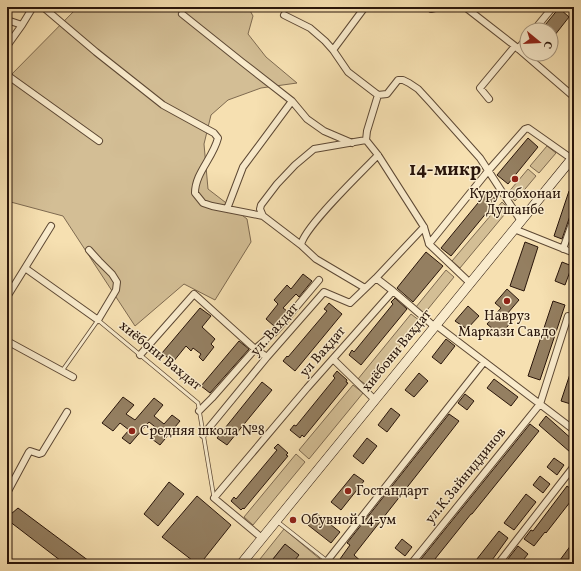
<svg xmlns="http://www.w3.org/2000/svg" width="581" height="571" font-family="Vollkorn,serif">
<rect width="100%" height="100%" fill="#f6e0b1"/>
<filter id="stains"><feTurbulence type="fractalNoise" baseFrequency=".005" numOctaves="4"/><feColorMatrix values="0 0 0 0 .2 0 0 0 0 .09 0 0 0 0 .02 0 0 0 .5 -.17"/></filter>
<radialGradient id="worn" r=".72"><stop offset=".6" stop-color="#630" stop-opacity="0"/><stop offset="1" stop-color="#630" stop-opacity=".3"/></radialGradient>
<path fill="#d3be95" stroke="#7e6a50" d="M78,7H248L253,16L248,34L266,57L297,83L261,88L228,100L211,115L204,144L208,189L247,219L251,242L215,300L184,284L135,326L63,216L7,201V79Z
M547,146L556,153L539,173L530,166Z
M528,169L536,176L515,201L507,194Z
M502,202L509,209L460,268L452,261Z
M446,270L454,277L424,314L416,307Z
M411,314L420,321L368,386L358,379Z
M353,385L363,393L309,459L299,450Z
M296,454L305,462L253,525L244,517Z
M284,529L326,564H300L295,560L285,544L269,564H256Z"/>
<path fill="#947f61" stroke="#2a160b" d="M559,8L569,17L551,40V30H541Z
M528,138L538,147L508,184L497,175Z
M569,191L574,193V212L570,216L562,239L554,236Z
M487,192L497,200L451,256L441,248Z
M525,242L538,247L524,291L510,286Z
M426,252L443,266L413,302L397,288Z
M562,262L572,266L565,285L555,281Z
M303,274L312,281L299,297L296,294L283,308L287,311L274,326L266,319L278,304L274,300L287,285L291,289Z
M507,289L519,300L507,314L514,319L500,335L487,324L501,308L495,303Z
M395,298L407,309L361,365L349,355L352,350L354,352L393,304L391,302Z
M553,301L565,305L540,380L528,376Z
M329,303L342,314L295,371L283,361L287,356L288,357L327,311L324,309Z
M468,306L479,316L467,329L455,321Z
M200,308L211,316L202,327L215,339L211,344L214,347L203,361L199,357L201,354L193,348L191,351L186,346L173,362L162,353Z
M446,339L455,346L441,364L432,357Z
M239,341L249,349L210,393L201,386Z
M573,365H574V405L561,401Z
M337,371L347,380L346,382L348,383L304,437L302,435L300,438L290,430L294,425L296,426L335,378L333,376Z
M419,373L428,381L414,397L405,390Z
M494,379L518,397L511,406L487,388Z
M262,382L272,390L227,445L217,438Z
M465,394L474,401L467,410L458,403Z
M123,397L134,405L126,414L135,420L154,398L163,405L154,416L164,424L172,415L180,421L160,445L152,439L159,430L149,422L130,444L122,438L129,430L120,423L113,431L102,423Z
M391,408L400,415L387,432L378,425Z
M449,414L459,421L423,467L354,555L364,564H347L340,559L350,545L347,543Z
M546,416L574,441V446L570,452L539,425Z
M530,424L539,431L472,514H471L431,564H417Z
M367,438L377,446L363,464L353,456Z
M278,444L288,453L286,455L288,456L244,509L243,508L241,510L231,501L234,497L236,499L277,450L274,448Z
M554,458L564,465L557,475L547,467Z
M354,474L364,481L341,510L331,502Z
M540,476L550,484L543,493L533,485Z
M169,482L184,494L158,526L144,514Z
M567,486L574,491V497L546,533L545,532L534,546L524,539L531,530L533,531Z
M526,494L536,502L514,530L504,523Z
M197,496L231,525L200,564H197L162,537Z
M18,508L93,564H65L9,521L11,514Z
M316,513L340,532L331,543L308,525Z
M499,531L508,538L495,556L489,564H473Z
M402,539L412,547L405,556L395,548Z
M574,541V562L573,564H557Z
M285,544L299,555L295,560L291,564H269Z
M518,546L528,554L520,564H504Z"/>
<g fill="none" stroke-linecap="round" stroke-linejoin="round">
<defs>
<path id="lane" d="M62,371L98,320L198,403L214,498
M278,522L331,564"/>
<path id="street" d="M43,7L96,52L163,105L214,133L218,138C213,158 195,173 195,193L203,203L212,206L263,216
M429,7L431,9L439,7
M465,7L515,46L574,97
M182,14L242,62L292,101L307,119L324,131L352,143
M284,15L310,28L325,41L333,50L348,72L378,95L387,94L398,80H403L409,83L418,89L430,102L480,158L521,221
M7,20L22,25
M534,30L553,7
M7,46L22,25L33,7
M518,49L527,38
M333,50L365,7
M7,75L99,141
M378,95L367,131L366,140L378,155L424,227L429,244L470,283
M489,99L480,88L515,46
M227,209L243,167L292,101
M514,229L574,253
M429,244L488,171L525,129L528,128L572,159
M301,245L263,216L260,209L261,205L277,184L295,165L314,149L366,140
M563,249L574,218
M25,268L98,320L116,290L117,282L112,274L99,261L89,250
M365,288L316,259L301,245C304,227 363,171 378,155
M393,291L435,327
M7,297L51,226
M436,325L574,430
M7,341L73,377
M140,355L194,294L255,349L267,357
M333,359L375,400
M199,411L212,398L255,349L276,331L319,280
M203,435L267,357L324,292L350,303L376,278
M7,493L29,452L30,451L39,454L42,453L67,412
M262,538L214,498L307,388L393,291L376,278L424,227
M327,561L484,362
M411,564L540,404L568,316
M498,564L574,466"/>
<path id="secondary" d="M241,564L574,156"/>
</defs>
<use href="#lane" stroke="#5d4834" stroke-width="4.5"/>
<use href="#street" stroke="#5d4834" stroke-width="8"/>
<use href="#secondary" stroke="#2a160b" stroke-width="10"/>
<use href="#lane" stroke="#f9ebcc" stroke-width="3"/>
<use href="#street" stroke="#f9ebcc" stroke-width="6"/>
<use href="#secondary" stroke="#f9ebcc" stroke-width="9"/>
</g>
<g fill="#8f2418" stroke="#f9ebcc" stroke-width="1.5">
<circle cx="515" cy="179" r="4"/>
<circle cx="507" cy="301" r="4"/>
<circle cx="132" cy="431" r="4"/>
<circle cx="348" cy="491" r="4"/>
<circle cx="293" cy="520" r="4"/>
</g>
<g text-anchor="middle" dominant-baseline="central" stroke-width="3" stroke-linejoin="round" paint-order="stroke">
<g font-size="14" fill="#2a160b" stroke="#f9ebcc" text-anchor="start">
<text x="515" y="194" text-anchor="middle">Курутобхонаи<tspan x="515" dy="16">Душанбе</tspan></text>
<text x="507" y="316" text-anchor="middle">Навруз<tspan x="507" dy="16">Маркази Савдо</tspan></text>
<text x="140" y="431">Средняя школа №8</text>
<text x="356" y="491">Гостандарт</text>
<text x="301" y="520">Обувной 14-ум</text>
</g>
<g font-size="14" fill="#2a160b" stroke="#f9ebcc">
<text transform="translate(275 330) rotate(-49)">ул. Вахдат</text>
<text transform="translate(397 351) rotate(-51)">хиёбони Ваҳдат</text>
<text transform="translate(323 352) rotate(-49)">ул Ваҳдат</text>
<text transform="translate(160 356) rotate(39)">хиёбони Вахдат</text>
<text transform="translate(466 476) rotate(-51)">ул.К.Зайниддинов</text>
</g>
<g font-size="18" font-weight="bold" fill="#2a160b" stroke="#f9ebcc">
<text x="445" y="170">14-микр</text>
</g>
</g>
<rect width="581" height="571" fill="none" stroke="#f6e0b1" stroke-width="24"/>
<rect x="8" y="8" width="565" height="555" fill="none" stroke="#2a160b" stroke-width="2"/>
<rect x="12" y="12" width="557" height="547" fill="none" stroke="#2a160b"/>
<g transform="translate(539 42) rotate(108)"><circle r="19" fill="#f9ebcc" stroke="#a6967f"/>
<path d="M0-3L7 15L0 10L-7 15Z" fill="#8f2418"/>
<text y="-6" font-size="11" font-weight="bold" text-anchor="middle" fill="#2a160b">С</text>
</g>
<rect width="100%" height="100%" filter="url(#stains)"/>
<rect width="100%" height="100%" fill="url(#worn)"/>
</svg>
